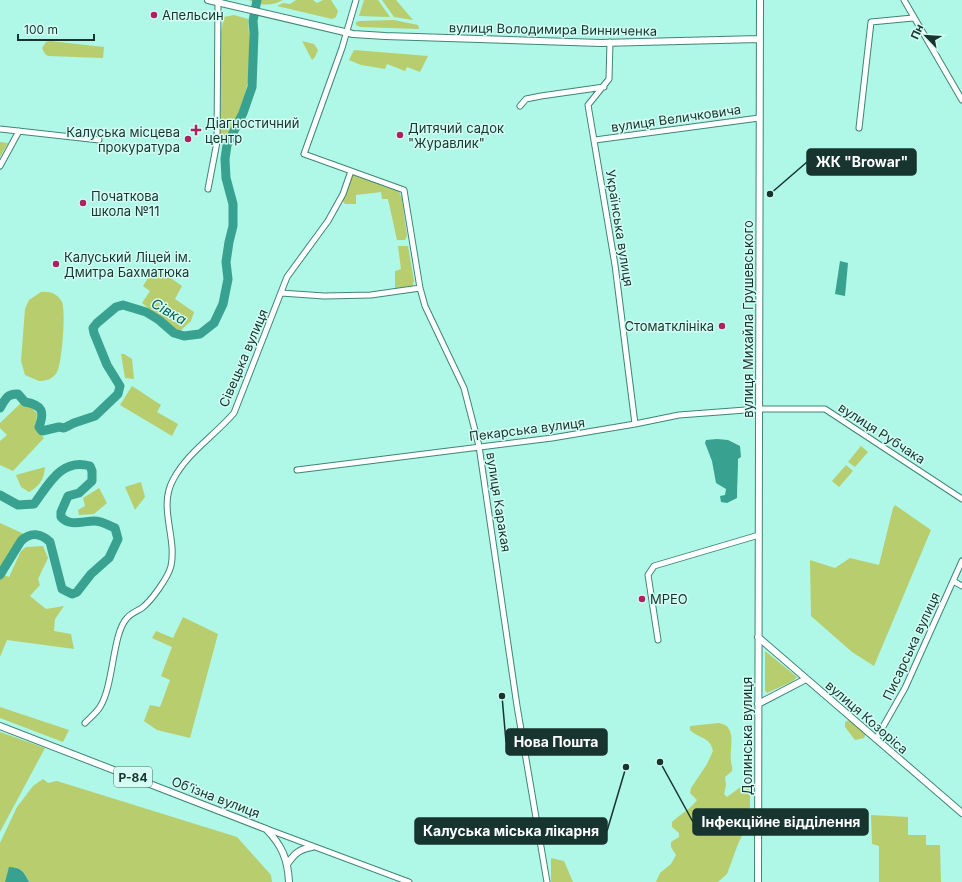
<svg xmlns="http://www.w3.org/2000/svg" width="962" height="882" font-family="Inter,sans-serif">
<rect width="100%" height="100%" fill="#aff7e7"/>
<path fill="#b8cd6d" d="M249,0H283C272,6 259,6 249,0Z
M296,0H313L317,3L323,0H331L338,11L336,17L332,19L277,6L283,3L290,4Z
M364,0H378L390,17L359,16Z
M382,0H396L413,20L394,17Z
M234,15L248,19C249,36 251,54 249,71C247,98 236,120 224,144L221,143L220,140L221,32L224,17Z
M394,20L418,25L419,29L360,27L356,25V22L360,21Z
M50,41L104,47L103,58L48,56L45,54L42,48L46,42Z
M302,41L314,44L318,50L315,57L312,60Z
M354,50L428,56L420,72L407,67L405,71L387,64L385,69L361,65L349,60Z
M0,142L8,143L0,157Z
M353,174L399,191L402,199L407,236L405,240H397L388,199H382L381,192L356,195V204H345L342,200Z
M398,246H408L414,281L412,287L395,288V271L401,269Z
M155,267L182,286L175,299L194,312L191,321L180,331L169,325L142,303L150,291L143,286Z
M41,292C50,291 58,294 62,302C66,311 62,363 57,372C53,379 46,381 39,381L25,375L21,361L25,309L29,300Z
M121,354H124L132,359L134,379L125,378Z
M132,386L161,405L157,412L178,424L172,436L120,405Z
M22,402L31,406L37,414L35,429L44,438L13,471L0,465V441L7,435L0,428V423Z
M861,446L868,452L855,467L848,462Z
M846,465L853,471L839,487L832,481Z
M45,467C44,479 40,486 29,492L21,487L16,475Z
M141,482L145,497L135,510L125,487Z
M99,488L107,503L94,514L79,515L78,510L85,506L83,498Z
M895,505L931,530L874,666L852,652L811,616L810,560L835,568L850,558L879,565L893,508Z
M0,523L24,534L0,572Z
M43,546L48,558L38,579L40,585L30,596L46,609L64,606L55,619L54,631L71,634L74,649L7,640L0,657V578L4,575L9,577L21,551L26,547Z
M183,617L218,634L190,738L157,730L144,721L150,705L160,707L170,680L161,676L172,647L152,638L156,631L173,638Z
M765,651L797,677L793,681L767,693L765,690Z
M0,707L69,730L63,742L0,718Z
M849,720L866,734L864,738L855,740L845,727V722Z
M719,723C738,726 729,748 731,761C731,765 733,766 732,771L725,777L726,785L724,794L727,797L746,783L750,786V819L738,844L727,874L718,882H656L660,873L671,864L676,855L671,847V842L679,837V833L672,827V822C680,814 690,810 697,800L690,793L691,788L707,764L713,751C710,736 699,739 690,730V726Z
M0,732L45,748L0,832Z
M43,779L48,783L57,781L237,837L271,875L272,882H29C24,872 21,867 10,867L5,882H0V843L17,807L33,786Z
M871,815L908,817V835H926V845H940L941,882H879V846L872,844Z
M551,858L564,861L573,882H551Z"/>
<path fill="#38a18f" d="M840,261L848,263L845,296L835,294Z
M717,439L728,440L740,446L741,457L738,459C738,473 737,485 737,498L727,503L721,502L720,496L725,495L726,489L716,483L712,461L705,443L706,440Z
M9,867C21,867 24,872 29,882H5Z"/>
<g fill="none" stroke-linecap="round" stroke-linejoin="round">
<path stroke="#38a18f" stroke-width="9" d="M0,408C5,400 7,393 18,394L25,402C42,405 45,411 39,427L42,431L59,427L64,428L74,423L95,416L118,394L120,386L107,365L94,333L93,328L97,323L116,307L123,305L146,312L159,320L174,333L184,336L200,334L214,323L223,304L228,279L226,262L229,242L233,226V204L226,178L225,159L227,145L243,113L252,87L254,33L253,21L257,0
M0,495L18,505L34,504C49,484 61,458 90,466L92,471V481L79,493L68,496L61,512V517C70,527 83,521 94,521C102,521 108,525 115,528L118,539L109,558L91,574L77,592L72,594L62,589L50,542C41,533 30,532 21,541L0,575"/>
<defs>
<path id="minor" d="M356,0L342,48L304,154L404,190L420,288L425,306L464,388L479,446L517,706L547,882
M904,0L962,100
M610,42L609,79L588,105L615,265L635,424
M520,106L526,99L541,96L604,87
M859,128L871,22L913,18
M0,129L99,140
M595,140L759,118
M0,166L19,131
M208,189L217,142L218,2
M281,293L324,296L371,295L420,288
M297,470L552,438L635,424L679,415L759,409H825L962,499
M953,581L962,586
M658,640L648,575L654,566L759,535
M85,723C90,718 96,713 100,707C114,685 112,634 127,618C130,614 137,611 142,608C151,601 168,578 171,566C177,537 158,507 173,480C187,453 214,436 234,413L287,277L328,221L343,194L351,171
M876,739L905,688L962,561
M267,829L409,882"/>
<path id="major" d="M208,0L353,34L385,36L601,43L759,39
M758,637L962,813
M758,704L806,679
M0,726L266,829C282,845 288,860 289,882
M288,863C295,853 300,849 312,847
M758,882L760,0"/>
</defs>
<use href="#minor" stroke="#3f8578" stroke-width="7"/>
<use href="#major" stroke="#3f8578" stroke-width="8"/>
<use href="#minor" stroke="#fff" stroke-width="5"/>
<use href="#major" stroke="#fff" stroke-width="6"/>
</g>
<g fill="#ac2160" stroke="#d4fef4" stroke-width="1.5">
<circle cx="154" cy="15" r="4"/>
<path d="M194 124h4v4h4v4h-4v4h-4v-4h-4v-4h4z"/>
<circle cx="400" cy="135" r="4"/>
<circle cx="188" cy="139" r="4"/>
<circle cx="83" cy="203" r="4"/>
<circle cx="56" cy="264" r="4"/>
<circle cx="722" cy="326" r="4"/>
<circle cx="642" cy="599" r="4"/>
</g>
<g text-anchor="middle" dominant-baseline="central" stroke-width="3" stroke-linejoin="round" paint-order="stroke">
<rect fill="#d4fef4" stroke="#50716a" stroke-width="1" x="114" y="767" width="38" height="20" rx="3"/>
<g font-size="12" font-weight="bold" fill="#17342f">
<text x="133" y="777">Р-84</text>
</g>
<g font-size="13" fill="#17342f" stroke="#d4fef4" text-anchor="start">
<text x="162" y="15">Апельсин</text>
<text x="205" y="123">Діагностичний<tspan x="205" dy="15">центр</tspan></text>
<text x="408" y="128">Дитячий садок<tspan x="408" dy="15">"Журавлик"</tspan></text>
<text x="180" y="132" text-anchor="end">Калуська місцева<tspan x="180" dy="15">прокуратура</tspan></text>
<text x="91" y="196">Початкова<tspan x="91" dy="15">школа №11</tspan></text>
<text x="64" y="257">Калуський Ліцей ім.<tspan x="64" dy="15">Дмитра Бахматюка</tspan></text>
<text x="714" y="326" text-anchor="end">Стоматклініка</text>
<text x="650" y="599">МРЕО</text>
</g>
<g font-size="13" fill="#17342f" stroke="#d4fef4">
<text transform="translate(553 29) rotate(1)">вулиця Володимира Винниченка</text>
<text transform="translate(676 118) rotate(-8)">вулиця Величковича</text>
<text transform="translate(620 228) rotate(81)">Українська вулиця</text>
<text transform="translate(748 319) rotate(-90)">вулиця Михайла Грушевського</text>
<text transform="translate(243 358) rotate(-67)">Сівецька вулиця</text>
<text transform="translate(527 429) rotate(-7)">Пекарська вулиця</text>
<text transform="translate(882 433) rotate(33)">вулиця Рубчака</text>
<text transform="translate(499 502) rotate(81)">вулиця Каракая</text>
<text transform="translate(911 646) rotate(-65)">Писарська вулиця</text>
<text transform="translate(867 717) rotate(41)">вулиця Козоріса</text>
<text transform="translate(747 736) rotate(-90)">Долинська вулиця</text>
<text transform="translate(216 797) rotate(21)">Обʼїзна вулиця</text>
</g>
<g font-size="14" font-style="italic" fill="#025e52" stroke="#d4fef4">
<text transform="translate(169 311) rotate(30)">Сівка</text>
</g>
</g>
<path fill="none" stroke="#17342f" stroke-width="1.5" d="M770 194L807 162M502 696L506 742M660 762L693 822M626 767L607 831"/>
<g fill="#17342f" stroke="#d4fef4" stroke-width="1.5">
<circle cx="770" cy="194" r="4"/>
<circle cx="502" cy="696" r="4"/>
<circle cx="660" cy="762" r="4"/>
<circle cx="626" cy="767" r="4"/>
</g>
<g fill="#17342f" stroke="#17342f" stroke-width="1.5">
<rect x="807" y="149" width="109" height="26" rx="4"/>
<rect x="506" y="729" width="101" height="26" rx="4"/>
<rect x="693" y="809" width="175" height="26" rx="4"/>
<rect x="415" y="818" width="192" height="26" rx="4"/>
</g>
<g font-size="14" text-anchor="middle" font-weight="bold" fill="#fff">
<text x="862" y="167">ЖК "Browar"</text>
<text x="556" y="747">Нова Пошта</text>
<text x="781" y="827">Інфекційне відділення</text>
<text x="511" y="836">Калуська міська лікарня</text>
</g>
<g transform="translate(926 36) rotate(295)" stroke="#d4fef4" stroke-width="3" paint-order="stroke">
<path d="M0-3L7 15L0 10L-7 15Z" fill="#17342f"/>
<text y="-6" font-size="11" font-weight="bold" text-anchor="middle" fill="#17342f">Пн</text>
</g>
<path d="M18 34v6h76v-6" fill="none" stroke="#17342f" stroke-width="2"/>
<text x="24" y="34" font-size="12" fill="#17342f" stroke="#d4fef4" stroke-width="3" paint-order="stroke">100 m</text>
</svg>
